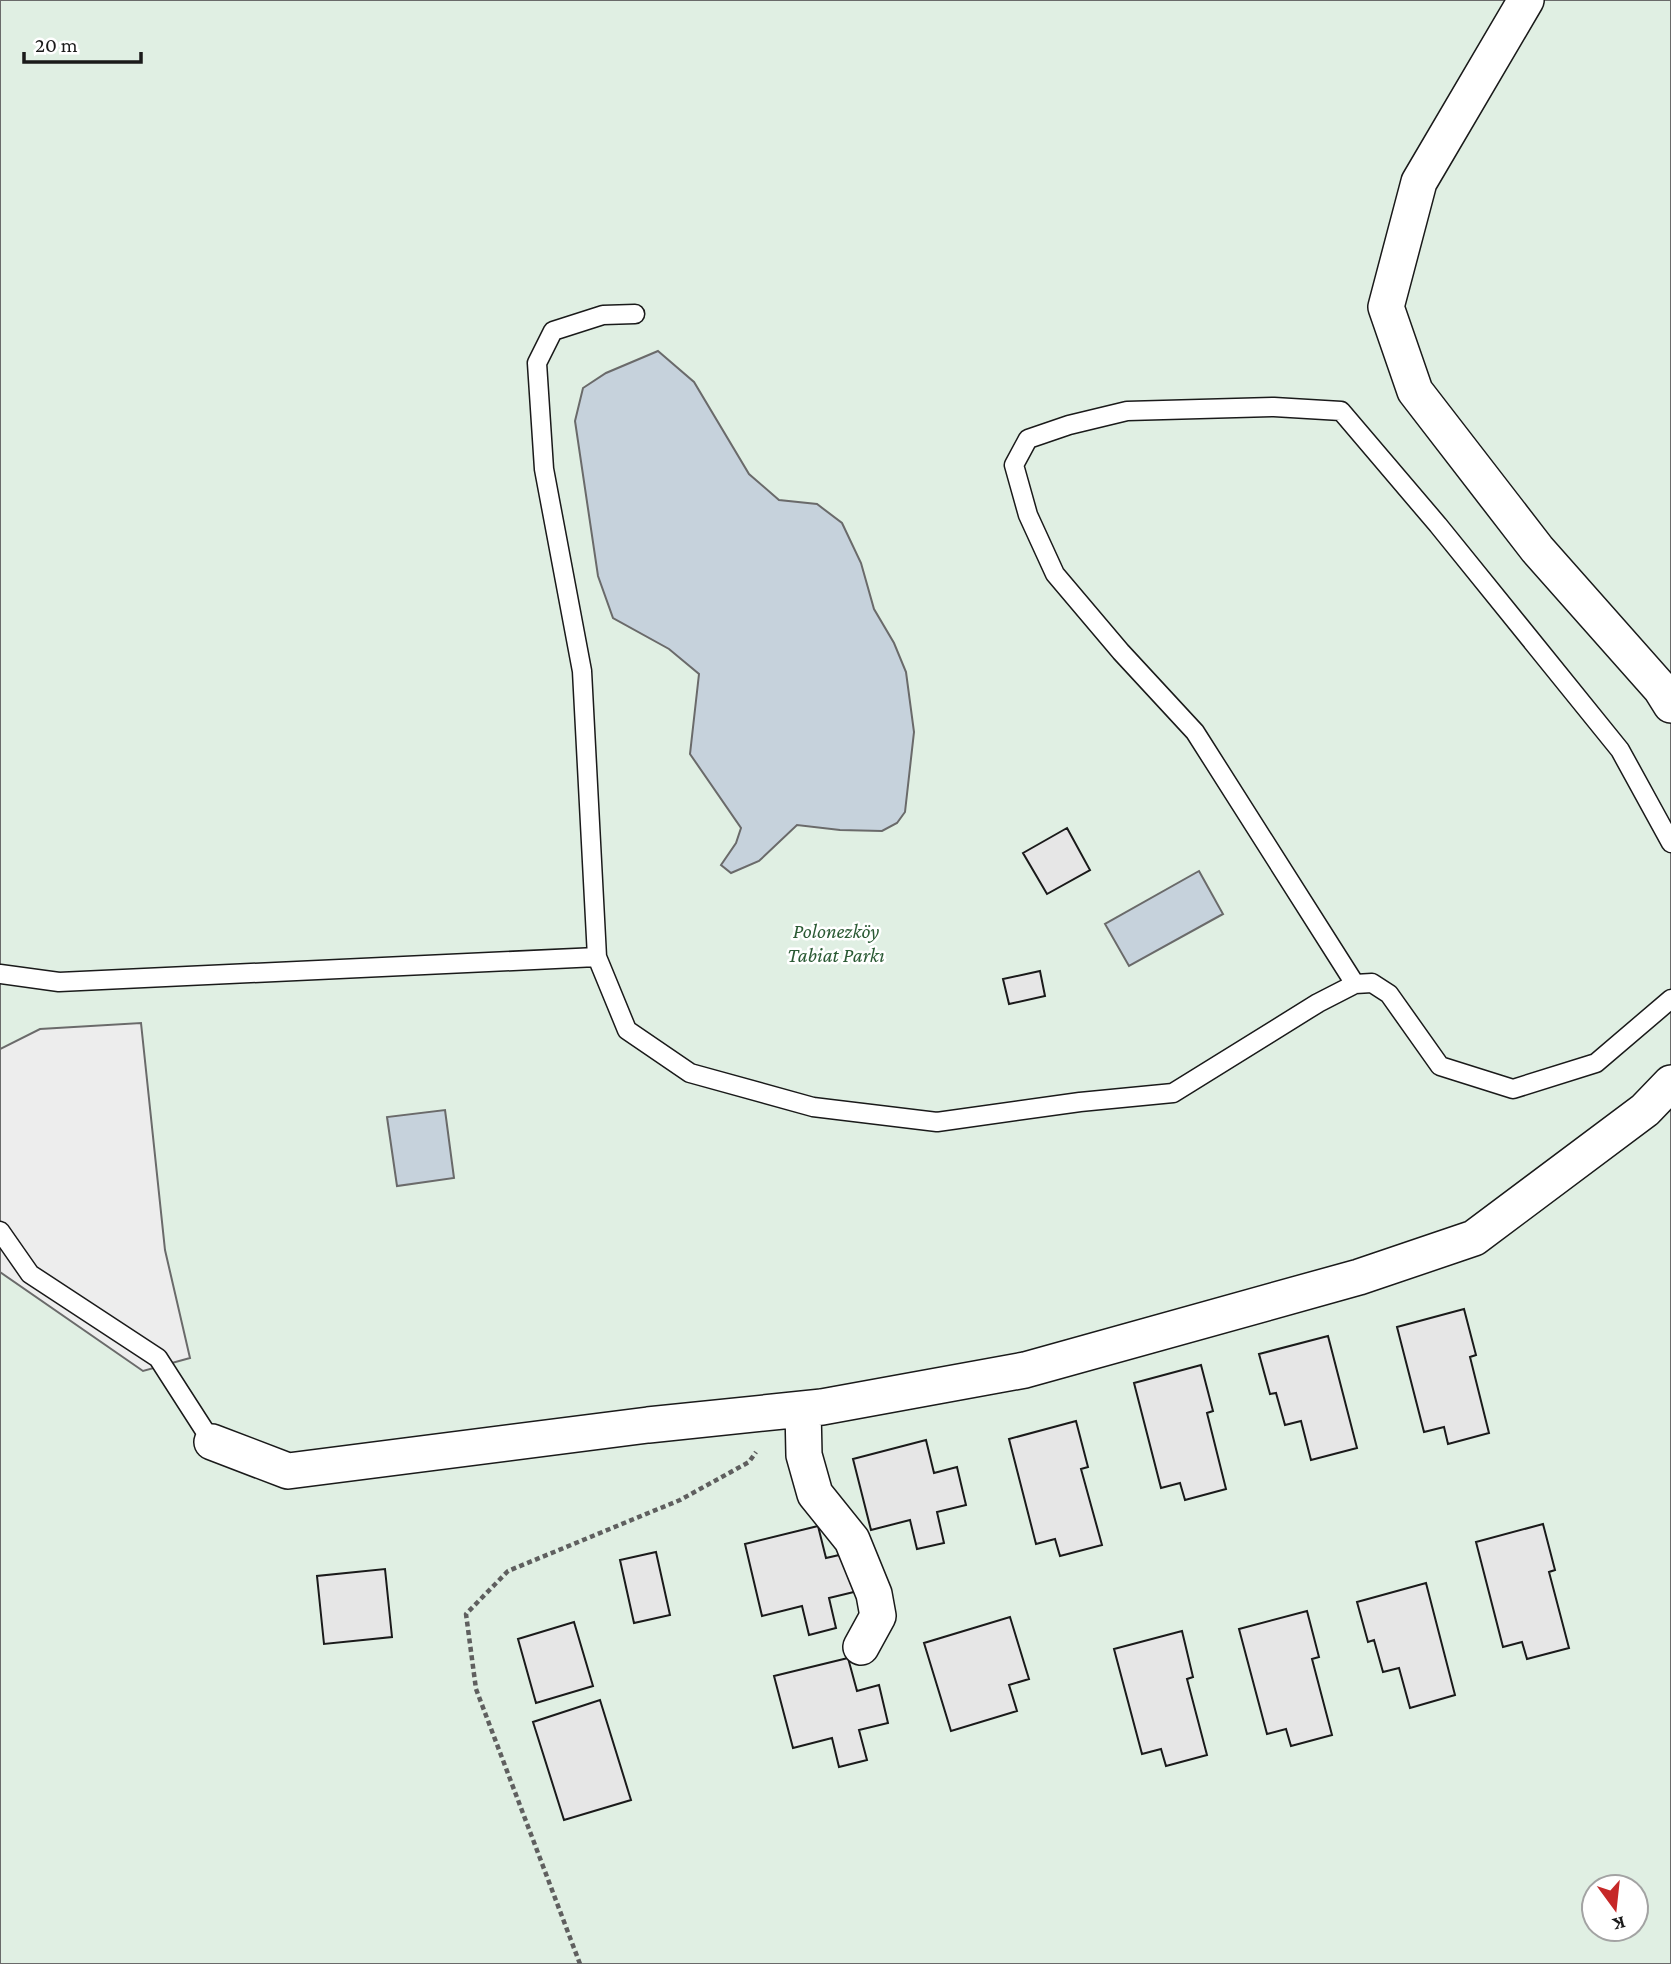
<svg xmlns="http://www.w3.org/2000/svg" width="1671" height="1964" font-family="'Crimson Pro',serif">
<rect width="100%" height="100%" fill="#fff"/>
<path fill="#e0efe3" stroke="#6a6a6a" stroke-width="2" fill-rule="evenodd" d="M0,0H1671V1964H0ZM1594,1887H1636V1929H1594Z"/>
<path fill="#ededed" stroke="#6a6a6a" stroke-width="2" d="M141,1023L165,1250L190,1358L143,1371L0,1272V1049L40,1029Z"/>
<path fill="#c6d2dc" stroke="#6a6a6a" stroke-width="2" d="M658,351L694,382L749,474L779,500L817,504L842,523L861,563L874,609L894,643L906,672L914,732L905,812L897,823L882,831L840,830L797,825L759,861L731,873L721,865L736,843L741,828L690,754L699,674L669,649L613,618L598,576L575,421L583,388L606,373Z
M1199,871L1223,914L1129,966L1105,924Z
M445,1110L454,1178L397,1186L387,1117Z"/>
<path fill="#e6e6e6" stroke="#1a1a1a" stroke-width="2" d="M1067,828L1090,870L1047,894L1023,853Z
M1040,971L1045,996L1009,1004L1003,979Z
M1464,1309L1476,1355L1470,1357L1489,1433L1448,1444L1444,1427L1424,1432L1397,1327Z
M1328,1336L1357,1448L1311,1460L1301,1421L1285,1425L1276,1393L1270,1394L1259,1354Z
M1201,1365L1213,1411L1207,1413L1226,1489L1185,1500L1180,1483L1161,1488L1134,1383Z
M1076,1421L1088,1467L1081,1469L1102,1545L1060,1556L1055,1539L1036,1544L1009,1439Z
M926,1440L934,1473L957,1467L966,1505L937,1512L944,1543L917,1549L910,1520L871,1530L853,1459Z
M1543,1524L1555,1570L1549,1572L1569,1648L1527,1659L1522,1642L1503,1647L1476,1542Z
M818,1526L826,1558L848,1553L858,1591L829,1598L836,1628L809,1635L802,1606L762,1616L745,1544Z
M656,1552L670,1615L634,1623L620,1560Z
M385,1569L392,1637L324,1644L317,1576Z
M1426,1583L1455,1695L1410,1708L1399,1668L1383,1672L1374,1640L1368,1642L1357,1602Z
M1307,1611L1319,1657L1312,1659L1332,1735L1291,1746L1286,1729L1267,1734L1239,1629Z
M1010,1617L1029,1679L1009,1685L1017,1711L951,1731L924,1643Z
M574,1622L593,1686L536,1703L518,1639Z
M1182,1631L1193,1677L1187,1679L1207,1755L1166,1766L1161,1749L1142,1754L1114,1649Z
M848,1658L857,1691L879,1685L888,1723L859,1730L867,1760L839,1767L832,1738L793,1748L774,1676Z
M600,1700L631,1800L564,1820L533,1722Z"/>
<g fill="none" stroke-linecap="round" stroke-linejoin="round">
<defs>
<path id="service" d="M597,957L582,671L544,469L537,363L553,331L603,315L635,314
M0,974L59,982L597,957L627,1030L690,1073L813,1107L937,1122L1080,1102L1173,1093L1318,1003L1355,984L1372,983L1389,994L1440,1066L1513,1089L1596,1063L1671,999
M1355,984L1195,732L1121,652L1055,574L1028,515L1014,465L1028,439L1069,425L1127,411L1274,407L1341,411L1438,525L1620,750L1671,843
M0,1231L30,1274L158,1358L212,1442"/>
<path id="minor" d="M1526,0L1419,182L1386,307L1415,391L1537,549L1661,689L1671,705
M803,1409L804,1455L815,1494L852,1540L874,1594L878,1616L861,1647
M212,1442L288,1471L648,1425L822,1407L1025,1370L1359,1277L1474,1238L1645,1110L1671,1083"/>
</defs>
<use href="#service" stroke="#1a1a1a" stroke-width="21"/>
<use href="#minor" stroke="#1a1a1a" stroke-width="38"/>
<path stroke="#5f5f5f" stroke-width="4.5" stroke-dasharray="5 3.5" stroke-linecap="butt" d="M580,1964L476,1689L466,1614L508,1571L680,1500L749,1462L756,1452"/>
<use href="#service" stroke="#fff" stroke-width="18"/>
<use href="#minor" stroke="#fff" stroke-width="35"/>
</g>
<g text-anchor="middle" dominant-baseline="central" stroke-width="5" stroke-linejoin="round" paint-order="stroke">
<g font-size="21" font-style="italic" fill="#2b5a34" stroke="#fff">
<text x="836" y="931">Polonezköy<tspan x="836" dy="24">Tabiat Parkı</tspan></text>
</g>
</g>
<g transform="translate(1615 1908) rotate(165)"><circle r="33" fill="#ffffff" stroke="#a3a3a3" stroke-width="2"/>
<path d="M0-5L12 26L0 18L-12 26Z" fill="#c62828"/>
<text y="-10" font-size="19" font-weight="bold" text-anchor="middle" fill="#1a1a1a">K</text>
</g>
<path d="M24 52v10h117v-10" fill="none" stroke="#1a1a1a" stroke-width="3.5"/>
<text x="35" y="52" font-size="21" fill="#1a1a1a" stroke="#ffffff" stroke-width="5" paint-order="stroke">20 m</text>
</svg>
